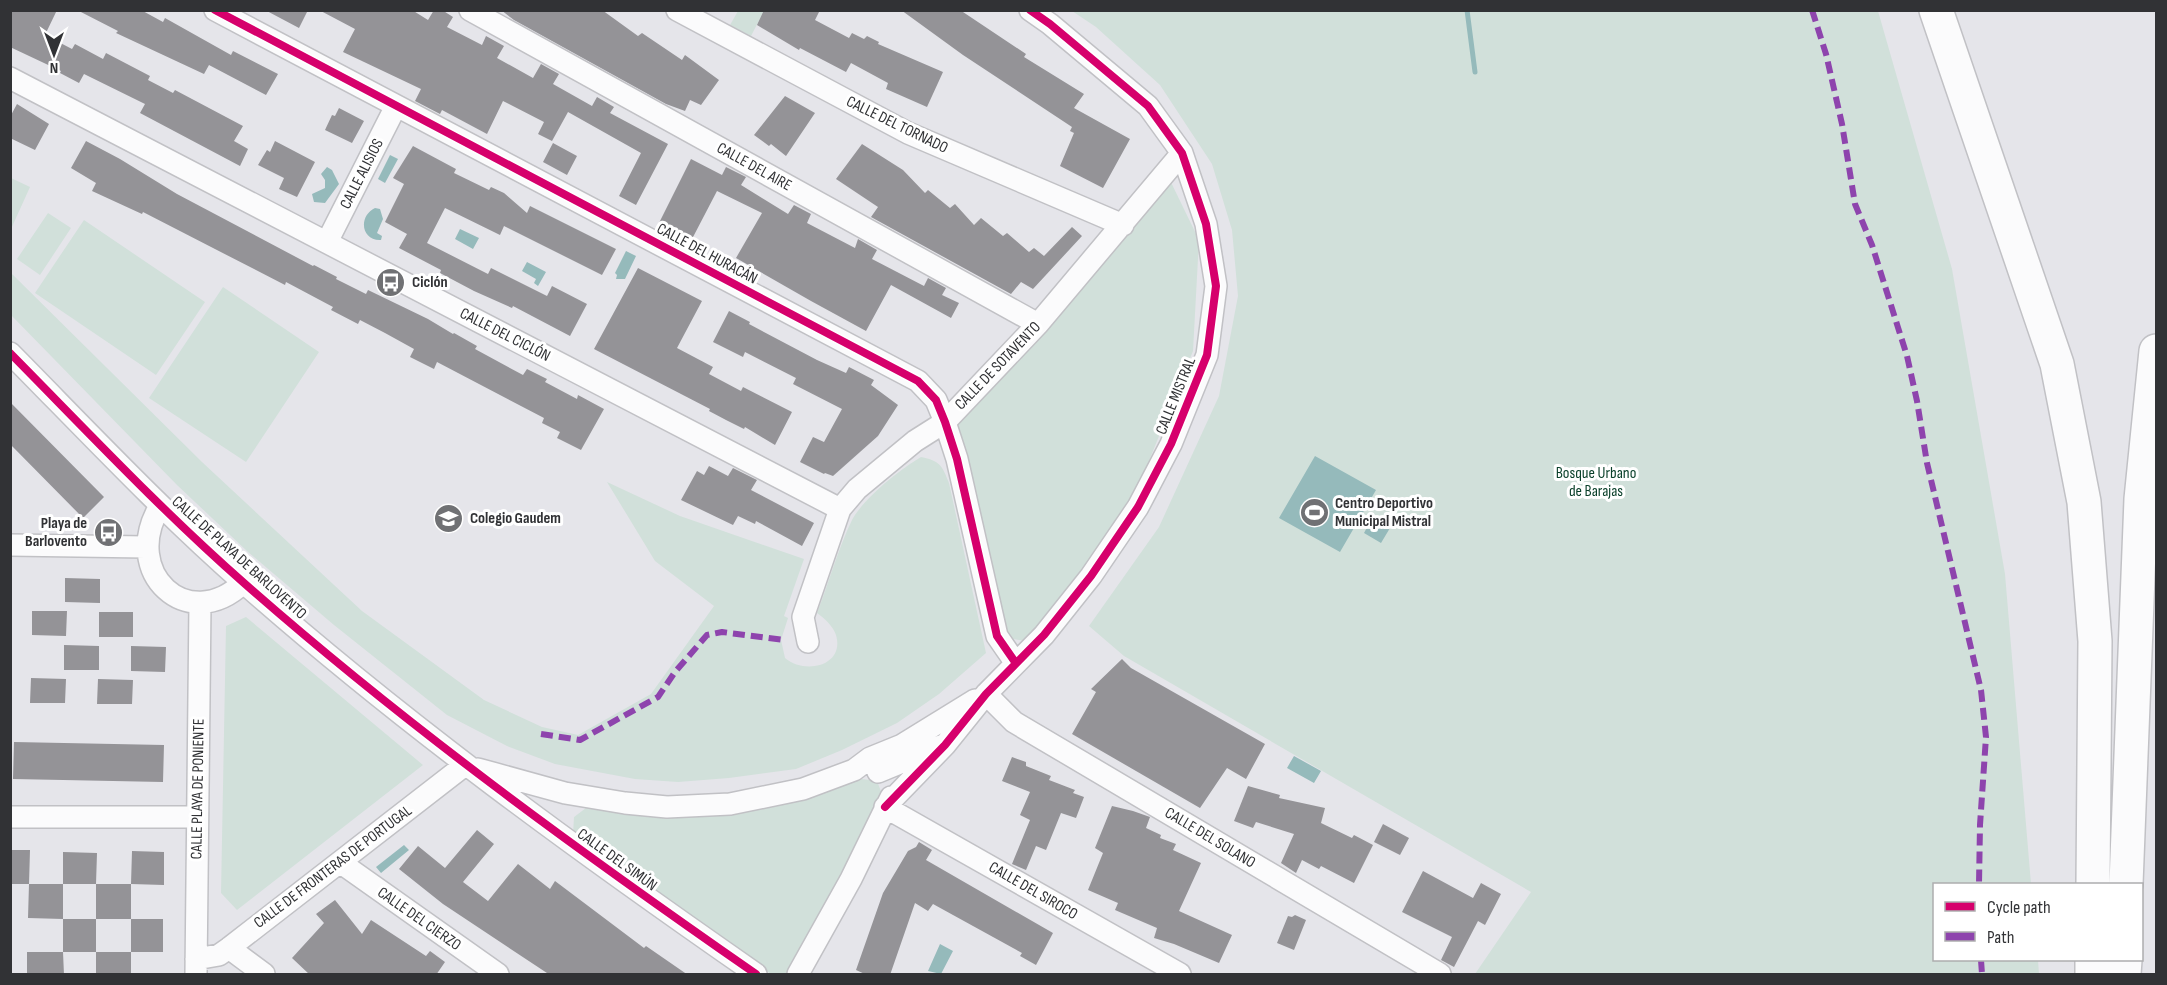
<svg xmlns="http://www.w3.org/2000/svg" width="2167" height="985" font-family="'Sofia Sans Condensed',sans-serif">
<rect width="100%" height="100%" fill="#e5e5ea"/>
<path fill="#d1e0da" d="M738,11H764L751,36L730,25Z
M1072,11H1878L1952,269L2005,574L2031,884H1934V960H2038L2039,974H1475L1531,892L1124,656L1089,626L1159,527L1219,396L1238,296L1232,230L1212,164L1160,85L1096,27Z
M1166,172L1199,240L1193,351L1131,506L1063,602L1026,641L1007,638L945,422Z
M11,178L30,187L11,229Z
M48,213L71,228L40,275L17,259Z
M84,220L205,302L156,375L35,293Z
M10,272L202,462L362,611L484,700L542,727L578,735L651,694L714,606L655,561L607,482L680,516L804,559L784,616L788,618L781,640L785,658C805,675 845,666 836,635C833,626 824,618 817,613C829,582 838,549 852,520C864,498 899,470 921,457C940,461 942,465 949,483L986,653L939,694L897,723L842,750L796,769L729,778L678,782L635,779L555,764L507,746L447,715L334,625L248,552L177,485L11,315Z
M223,287L319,352L246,462L149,398Z
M246,617L423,765L237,910L221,893L226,626Z
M862,779L877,781L882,794L830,902L790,974H771L573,834L574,817L586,808C662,819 731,820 806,799C825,794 844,785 862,779Z"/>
<path fill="#95babb" d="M390,155L398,159L385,183L378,179Z
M327,167L332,170L339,184L325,203L314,202L312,194L325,188V180L321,174Z
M375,208L380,209L383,219L377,233L382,236L381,240C361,241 358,216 375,208Z
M460,229L479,238L473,249L455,239Z
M626,251L636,256L625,279H616L617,275L615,273Z
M527,262L546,272L538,286L534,283L536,279L522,271Z
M1315,456L1376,490L1340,552L1279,518Z
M1372,518L1390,528L1381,543L1364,533Z
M1294,756L1321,771L1314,783L1287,768Z
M404,845L409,850L381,873L376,867Z
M940,944L953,951L941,974L928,971Z"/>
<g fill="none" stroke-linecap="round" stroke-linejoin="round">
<path stroke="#95babb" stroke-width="5" d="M1467,10L1475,72"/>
</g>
<path fill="#949397" d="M10,10H57L45,35L72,49L75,44L103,59L106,53L150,76L148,80L173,93L175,90L243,126L234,141L248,149L240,166L140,113L145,104L84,74L79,83L60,73L61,71L10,47Z
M77,10H141L163,22L165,18L231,55L233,51L278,74L266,95L209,65L204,74L116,33L118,31Z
M265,10H308L299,28Z
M319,10H412L428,20L434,10H442L453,17L447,27L482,45L486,36L504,46L497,58L533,78L541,64L559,74L553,84L592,106L597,97L614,107L610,113L668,144L636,205L619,196L641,153L568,112L552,141L538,134L544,122L503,101L487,134L442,110L440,114L415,101L421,89L343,52L355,29Z
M501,10H602L638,36L642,33L682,60L685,55L719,80L701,105L690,100L685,111L666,104L514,20Z
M764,10H820L815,20L849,38L852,33L864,39L867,36L879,42L878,44L943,72L927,107L886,89L888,83L851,63L846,72L800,48L799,50L757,25Z
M901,10H960L1026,54L1024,57L1084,94L1074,108L1130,139L1103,188L1060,166L1074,133L1070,131L1072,127L963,55Z
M785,96L815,113L786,156L771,144L769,146L754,135Z
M17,104L49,124L35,150L10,138V117Z
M339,108L364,121L352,143L325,130L332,115L335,116Z
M86,141L120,159L177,194L313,266L314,265L337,277L336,279L366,294L368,290L428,319L453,334L454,333L477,346L475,349L523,375L527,369L547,379L545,382L577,399L578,395L604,409L581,450L557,438L560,432L542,423L544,418L437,362L434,369L410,357L414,349L385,333L360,320L358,324L331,310L333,307L286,282L285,285L143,212L142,214L92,191L96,183L71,168Z
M275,141L315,162L297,197L279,189L284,178L258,165L267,150L270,152Z
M553,143L577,156L567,175L543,162Z
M862,144L903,170L925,193L928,190L950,208L955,204L974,225L981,218L1003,236L1007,233L1029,252L1034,248L1044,256L1072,227L1082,236L1033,289L1021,282L1011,294L871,217L878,207L836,179Z
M413,146L456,169L454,173L489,190L491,187L504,193L527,213L530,206L616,249L602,275L504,226L500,235L445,208L427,243L488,274L491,268L547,296L552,286L587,304L570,336L513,306L512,308L474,291L440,273L441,270L399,248L407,234L385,222L404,184L393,178Z
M691,159L722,175L726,167L746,177L741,185L788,214L794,205L811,214L807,223L855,248L858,239L877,250L872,259L924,286L928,278L946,288L942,295L959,303L951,318L891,285L866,331L811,301L736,258L762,213L717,191L692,239L659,223Z
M638,268L702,301L677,348L713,367L709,374L741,391L743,387L792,412L775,445L745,427L744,429L726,420L709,411L710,409L594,349Z
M729,311L750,322L749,324L817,360L846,373L849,367L874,380L871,385L898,405L878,436L833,476L825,473L824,474L800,462L813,437L824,442L842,409L793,384L796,378L745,352L743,357L713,342Z
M10,402L104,497L83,518L10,444Z
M709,466L728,476L733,468L757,480L751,490L814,523L802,546L756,521L755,524L738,516L733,525L681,500L697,471L704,475Z
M65,578L100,579V603L65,602Z
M32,611H67L66,636L32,635Z
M99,612H133V637H99Z
M64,645L99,646V670H64Z
M131,646L166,647L165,672L131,671Z
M1122,659L1131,668L1265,744L1246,779L1227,768L1200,808L1072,734L1096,692L1091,689Z
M31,678L66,679L65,703H30Z
M98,679L133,680L132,704H97Z
M14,742L164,745L163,782L13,779Z
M1012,757L1026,762V766L1051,776L1049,780L1075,790L1073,793L1084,797L1076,818L1061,813L1046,850L1036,846L1026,870L1012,864L1030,820L1020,815L1030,792L1002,781Z
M1248,786L1280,795L1279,798L1325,808L1321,823L1352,838L1354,835L1373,845L1354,883L1321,866L1319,869L1302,860L1296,873L1281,863L1294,834L1256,822L1253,828L1234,821Z
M1112,806L1133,811L1150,817L1146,828L1161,835L1160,838L1176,844L1173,850L1201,863L1179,911L1232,935L1219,963L1174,944L1154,938L1157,928L1115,910L1118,903L1088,890L1103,853L1095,848Z
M1383,824L1409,838L1400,855L1374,842Z
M477,830L494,844L463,882L488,901L518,864L550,889L555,881L644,948L646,946L688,975H550L443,904L399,869L418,846L445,868Z
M919,842L932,850L926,860L1053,933L1036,965L1020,956L1022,953L933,904L928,911L915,903L890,975H867L856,970L883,893L908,851L916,847Z
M10,850H30L29,884H10Z
M132,851L164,852V885L131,884Z
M63,852L97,853L96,884H63Z
M1423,871L1473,898L1481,883L1501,894L1485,925L1478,921L1454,967L1441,960L1452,937L1402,912Z
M29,884H63V919L28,918Z
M96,884H131V919H96Z
M335,900L362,934L371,920L426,956L430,951L445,962L436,975H310L292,958L324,923L316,914Z
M1295,915L1306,920L1294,950L1277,943L1288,916L1292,917Z
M63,919H96V952H63Z
M131,919H163V952H131Z
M27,952H63L64,975H27Z
M96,952H131V975H96Z"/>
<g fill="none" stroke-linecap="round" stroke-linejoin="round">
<defs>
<path id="street" d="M215,10L918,381L936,400L945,422L957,459L997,636L1015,662
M470,10L1038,324
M677,10L908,133L1123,225
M10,78L840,509
M327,242L396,106
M10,353C87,431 162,511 244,583C405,725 579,851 756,974
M160,506C120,573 188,635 243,583
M10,545L146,547
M808,642L803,617L840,509L857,489L915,441L945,422L1038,324L1182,153
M986,694L1014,722L1440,974
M478,769L565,793L625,803L667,807L730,804L803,789L854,770L870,758L902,745L975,700
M878,772L941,746
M885,807L945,745L986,694L1044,635L1091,576L1138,507L1171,444L1207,355L1216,286L1206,224L1182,153L1148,106L1050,24L1030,10
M885,807L1180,974
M10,817H197
M341,863L498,974
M229,948L264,974
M196,959L219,955L229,948L465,765
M196,974L200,603
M798,974L851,879L891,797"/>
<path id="highway" d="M1936,10L2057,364L2084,502L2095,641L2093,884
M2126,884L2141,499L2156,351
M2092,974V960
M2124,974L2125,960"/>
</defs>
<use href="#street" stroke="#c1c1c5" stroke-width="24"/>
<use href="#highway" stroke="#c1c1c5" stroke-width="36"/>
<use href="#street" stroke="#fbfbfc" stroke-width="21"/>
<use href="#highway" stroke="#fbfbfc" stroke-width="33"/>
<path stroke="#8e44ad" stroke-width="6" stroke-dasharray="12 6" stroke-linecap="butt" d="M1812,10L1826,54L1842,124L1855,204L1872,245L1907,356L1917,401L1927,463L1981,690L1986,737L1980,825L1979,884
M541,734L580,740L658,697L675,672L707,635L722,632L784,640
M1981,960L1982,974"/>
<defs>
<path id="cycleway" d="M215,10L918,381L936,400L945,422L957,459L997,636L1015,662
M10,353C87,431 162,511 244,583C405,725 579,851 756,974
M885,807L945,745L986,694L1044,635L1091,576L1138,507L1171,444L1207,355L1216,286L1206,224L1182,153L1148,106L1050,24L1030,10"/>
</defs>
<use href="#cycleway" stroke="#fff" stroke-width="11"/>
<use href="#cycleway" stroke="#d6006c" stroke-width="8"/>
</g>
<defs>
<symbol id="bus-disc" viewBox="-11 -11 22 22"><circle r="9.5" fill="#707174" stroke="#fff"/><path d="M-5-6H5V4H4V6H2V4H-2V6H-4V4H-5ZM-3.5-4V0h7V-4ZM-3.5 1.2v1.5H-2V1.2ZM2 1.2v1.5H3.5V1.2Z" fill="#fff"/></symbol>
<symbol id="stadium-disc" viewBox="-11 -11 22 22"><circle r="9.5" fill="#707174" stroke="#fff"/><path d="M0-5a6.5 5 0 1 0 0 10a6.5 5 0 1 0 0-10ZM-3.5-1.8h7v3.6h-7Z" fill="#fff"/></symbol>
<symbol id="school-disc" viewBox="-11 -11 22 22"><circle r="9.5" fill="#707174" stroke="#fff"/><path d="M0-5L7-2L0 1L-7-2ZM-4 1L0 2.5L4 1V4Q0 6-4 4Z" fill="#fff"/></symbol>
</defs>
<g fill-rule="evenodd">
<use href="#bus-disc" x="374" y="266" width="33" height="33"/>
<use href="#stadium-disc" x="1298" y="496" width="33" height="33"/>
<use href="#school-disc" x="432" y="502" width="33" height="33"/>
<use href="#bus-disc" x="92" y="516" width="33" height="33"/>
</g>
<g text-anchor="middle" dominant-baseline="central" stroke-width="6" stroke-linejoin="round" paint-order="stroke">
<g font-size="16" fill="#313235" stroke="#fff">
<text transform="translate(897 125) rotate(26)">CALLE DEL TORNADO</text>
<text transform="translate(754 167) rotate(29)">CALLE DEL AIRE</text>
<text transform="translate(362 174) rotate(-63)">CALLE ALISIOS</text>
<text transform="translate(707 254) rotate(28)">CALLE DEL HURACÁN</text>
<text transform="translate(505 335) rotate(27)">CALLE DEL CICLÓN</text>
<text transform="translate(998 366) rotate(-46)">CALLE DE SOTAVENTO</text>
<text transform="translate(1176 396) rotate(-68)">CALLE MISTRAL</text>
<text transform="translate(239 558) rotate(42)">CALLE DE PLAYA DE BARLOVENTO</text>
<text transform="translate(198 789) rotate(-89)">CALLE PLAYA DE PONIENTE</text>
<text transform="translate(1210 838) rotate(31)">CALLE DEL SOLANO</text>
<text transform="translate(617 860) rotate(36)">CALLE DEL SIMÚN</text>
<text transform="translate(333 867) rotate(-37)">CALLE DE FRONTERAS DE PORTUGAL</text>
<text transform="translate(1033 891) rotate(30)">CALLE DEL SIROCO</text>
<text transform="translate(419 919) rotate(35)">CALLE DEL CIERZO</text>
</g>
<g font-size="16" font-weight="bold" fill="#313235" stroke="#fff" text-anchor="start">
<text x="412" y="282">Ciclón</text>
<text x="1335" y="503">Centro Deportivo<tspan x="1335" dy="18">Municipal Mistral</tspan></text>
<text x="470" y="518">Colegio Gaudem</text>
<text x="87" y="523" text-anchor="end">Playa de<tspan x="87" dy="18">Barlovento</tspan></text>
</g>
<g font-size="16" fill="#0a402a" stroke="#fff">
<text x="1596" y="473">Bosque Urbano<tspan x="1596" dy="18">de Barajas</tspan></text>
</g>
</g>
<rect width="2167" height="985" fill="none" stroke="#313235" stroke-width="24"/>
<rect x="1933" y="883" width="210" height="78" fill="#ffffff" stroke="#adadae" stroke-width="1.5"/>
<rect x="1945" y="902" width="30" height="9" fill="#d6006c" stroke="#adadae" stroke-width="1.5"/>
<text x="1987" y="913" font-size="18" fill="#313235">Cycle path</text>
<rect x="1945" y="932" width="30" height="9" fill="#8e44ad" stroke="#adadae" stroke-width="1.5"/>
<text x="1987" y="943" font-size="18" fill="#313235">Path</text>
<g transform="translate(54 54) rotate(180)" stroke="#ffffff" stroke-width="4.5" paint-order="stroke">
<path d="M0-4.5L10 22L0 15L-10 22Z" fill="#313235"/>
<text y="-9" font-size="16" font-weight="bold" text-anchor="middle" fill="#313235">N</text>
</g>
</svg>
